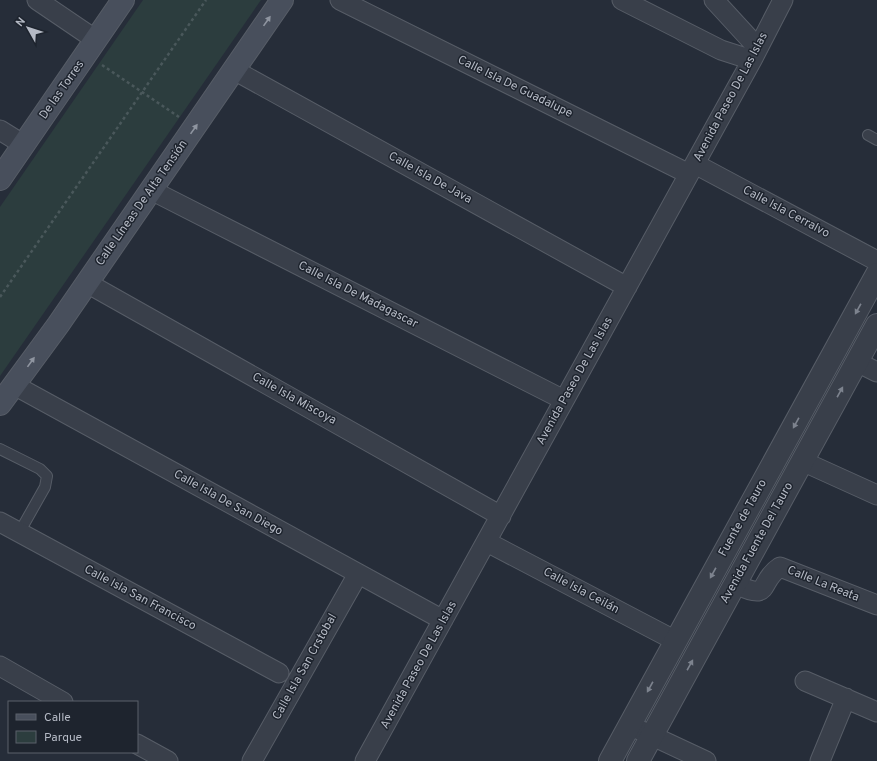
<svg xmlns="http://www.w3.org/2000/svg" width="877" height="761" font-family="Overpass,sans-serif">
<rect width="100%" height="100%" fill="#262d39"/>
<path fill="#2c3d3e" d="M143,0H261L0,376V207Z"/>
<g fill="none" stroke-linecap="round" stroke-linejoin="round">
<defs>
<path id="service" d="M868,135L877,140
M0,449L40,469L47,476L45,487L19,533"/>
<path id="minor" d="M37,0L96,40
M340,0L689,174
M622,0L721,50L752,60
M714,0L758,48
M234,70L627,287
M0,130L24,145
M695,164L877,261
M151,190L564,400
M87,283L501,516
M857,362L877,372
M14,385L443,620
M802,461L877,495
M0,522L279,673
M487,542L676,641
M735,584C773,602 757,582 780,567L877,605
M0,666L63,702
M805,681L877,712
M629,725L706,761
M137,744L168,761
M252,761L358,574
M365,761L752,60L783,0
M820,761L846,698"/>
<path id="tertiary" d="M610,761L877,274
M638,761L877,325"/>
<path id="secondary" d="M0,179L123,0
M0,404L58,325L282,0"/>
</defs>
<use href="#service" stroke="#575d67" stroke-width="12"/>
<use href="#minor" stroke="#575d67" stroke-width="21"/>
<use href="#tertiary" stroke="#575d67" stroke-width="24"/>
<use href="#secondary" stroke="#575d67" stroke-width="24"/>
<path stroke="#4a585b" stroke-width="2.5" stroke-dasharray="3 3" stroke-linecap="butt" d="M102,65L179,117
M0,297L206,0"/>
<use href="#service" stroke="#393f4a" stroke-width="10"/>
<use href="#minor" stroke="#393f4a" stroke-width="19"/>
<use href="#tertiary" stroke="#393f4a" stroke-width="22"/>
<use href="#secondary" stroke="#484f5c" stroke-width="22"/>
</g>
<defs><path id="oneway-solid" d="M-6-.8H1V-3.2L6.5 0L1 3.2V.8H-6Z"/></defs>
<g fill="#8f95a0">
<use href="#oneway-solid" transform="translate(267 21) rotate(-55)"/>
<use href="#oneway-solid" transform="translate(194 129) rotate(-55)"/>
<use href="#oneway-solid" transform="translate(31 362) rotate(-54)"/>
</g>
<g fill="#7d838e">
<use href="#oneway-solid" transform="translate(858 309) rotate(119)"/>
<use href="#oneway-solid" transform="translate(840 392) rotate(-61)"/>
<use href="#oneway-solid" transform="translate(796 423) rotate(119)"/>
<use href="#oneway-solid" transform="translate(713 573) rotate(119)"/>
<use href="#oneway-solid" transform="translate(690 665) rotate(-61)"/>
<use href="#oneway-solid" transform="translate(650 687) rotate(119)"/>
</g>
<g text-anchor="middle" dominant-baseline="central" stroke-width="3" stroke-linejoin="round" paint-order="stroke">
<g font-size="12" fill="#b5bac5" stroke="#1e242e">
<text transform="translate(515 87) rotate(26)">Calle Isla De Guadalupe</text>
<text transform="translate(62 90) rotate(-55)">De las Torres</text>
<text transform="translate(731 97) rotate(-62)">Avenida Paseo De Las Islas</text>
<text transform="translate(430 178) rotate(29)">Calle Isla De Java</text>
<text transform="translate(142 203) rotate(-55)">Calle Líneas De Alta Tensión</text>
<text transform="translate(786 212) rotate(28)">Calle Isla Cerralvo</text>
<text transform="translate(358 295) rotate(27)">Calle Isla De Madagascar</text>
<text transform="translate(575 381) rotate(-61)">Avenida Paseo De Las Islas</text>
<text transform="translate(294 399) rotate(29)">Calle Isla Miscoya</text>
<text transform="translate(228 503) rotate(29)">Calle Isla De San Diego</text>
<text transform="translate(743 518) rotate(-61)">Fuente de Tauro</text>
<text transform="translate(757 543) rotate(-61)">Avenida Fuente Del Tauro</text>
<text transform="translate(823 584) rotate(22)">Calle La Reata</text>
<text transform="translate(581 591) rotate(28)">Calle Isla Ceilán</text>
<text transform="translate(140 598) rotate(28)">Calle Isla San Francisco</text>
<text transform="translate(419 665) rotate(-61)">Avenida Paseo De Las Islas</text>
<text transform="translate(305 667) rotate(-61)">Calle Isla San Crstobal</text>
</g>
</g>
<rect x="8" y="701" width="130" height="52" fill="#1e242e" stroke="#5a606a"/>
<rect x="16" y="714" width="20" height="6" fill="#484f5c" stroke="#5a606a"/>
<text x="44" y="721" font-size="12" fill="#b5bac5">Calle</text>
<rect x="16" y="731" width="20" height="12" fill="#2c3d3e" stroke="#5a606a"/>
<text x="44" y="741" font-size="12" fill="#b5bac5">Parque</text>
<g transform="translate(28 28) rotate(309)" stroke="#1e242e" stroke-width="3" paint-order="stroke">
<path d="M0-3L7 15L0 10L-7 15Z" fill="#b5bac5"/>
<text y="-6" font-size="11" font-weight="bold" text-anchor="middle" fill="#b5bac5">N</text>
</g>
</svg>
